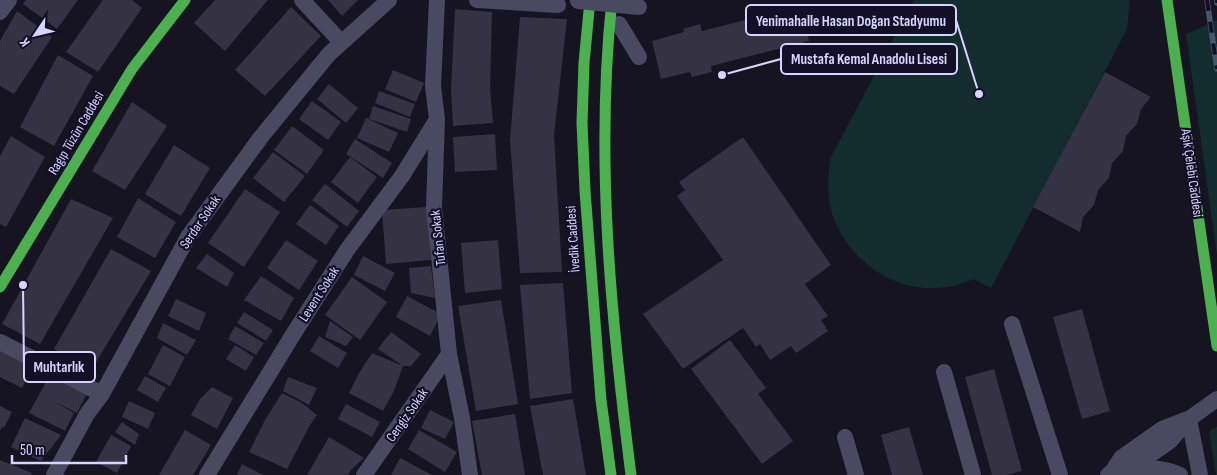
<svg xmlns="http://www.w3.org/2000/svg" width="1217" height="475" font-family="'Sofia Sans Condensed',sans-serif">
<rect width="100%" height="100%" fill="#161421"/>
<path fill="#132c2d" d="M914,0H1130L1127,29L991,288L973,279C916,305 854,273 833,216C826,198 828,178 830,159Z
M1217,20V255L1186,34Z
M1217,427V475H1216L1209,431Z"/>
<path fill="#343243" d="M26,0H78L57,29L23,4Z
M103,0H132L142,8L98,72L66,52Z
M215,0H268L225,51L194,23Z
M328,0H358L342,16Z
M800,6L809,41L711,66L712,72L692,77L690,72L661,79L652,41L684,32L683,29L700,24L702,31Z
M291,7L321,36L265,96L235,70Z
M455,9L492,12L490,88L493,123L453,126L451,90Z
M17,11L52,37L14,94L0,86V41Z
M520,17L567,19L554,135L562,272L520,273L510,140Z
M58,55L93,76L54,146L20,127Z
M393,70L424,83L416,102L385,89Z
M1105,72L1151,97L1141,109L1137,124L1126,136L1123,151L1112,163L1109,178L1098,190L1094,205L1083,217L1080,232L1033,207Z
M329,84L358,108L346,123L317,99Z
M379,91L415,104L410,117L375,103Z
M312,101L341,122L328,140L299,119Z
M132,102L167,126L125,190L92,171Z
M373,106L411,119L407,132L369,119Z
M366,118L398,133L389,152L357,138Z
M292,126L324,150L307,174L274,150Z
M495,134L497,170L455,172L453,137Z
M11,136L45,157L6,227L0,224V156Z
M743,137L831,265L805,284L828,316L821,320L828,331L796,353L791,346L770,360L760,344L756,347L743,328L683,369L643,314L723,260L677,196L685,190L679,182Z
M355,139L392,163L383,178L346,154Z
M174,145L210,168L181,216L145,194Z
M273,152L305,176L284,202L253,178Z
M350,157L377,177L358,203L331,182Z
M325,184L359,211L347,227L312,200Z
M245,189L280,212L244,267L208,243Z
M138,198L176,222L155,258L117,237Z
M71,199L113,218L40,344L2,324Z
M310,205L339,226L326,245L296,224Z
M427,207L431,260L386,264L382,210Z
M286,240L318,261L299,290L267,268Z
M498,240L502,289L465,293L461,243Z
M111,249L151,271L92,369L54,349Z
M207,254L234,273L227,287L196,268Z
M363,256L395,273L385,291L354,275Z
M431,266L435,298L411,293L409,268Z
M261,276L294,298L281,321L244,300Z
M352,277L387,302L360,340L325,315Z
M563,283L572,393L530,399L520,285Z
M407,296L441,314L430,336L396,317Z
M176,299L206,313L199,331L168,316Z
M501,300L518,404L476,411L458,306Z
M1082,309L1110,411L1082,419L1053,317Z
M244,312L273,330L266,341L237,323Z
M330,321L353,337L346,346L325,337Z
M163,323L196,340L187,355L157,338Z
M235,326L264,343L256,355L228,339Z
M391,332L421,354L411,366H403L394,391L383,411L349,393L359,373L372,353L403,366L378,349Z
M319,336L347,353L338,368L310,351Z
M730,340L766,388L758,394L793,441L762,464L691,369Z
M163,345L185,357L170,386L148,374Z
M235,345L254,357L246,371L226,359Z
M0,349L33,365L22,388L0,377Z
M994,369L1022,471L1006,475H992L965,377Z
M49,376L86,395L77,413L53,401L74,413L65,431L29,413Z
M145,376L166,388L158,402L137,390Z
M288,377L317,388L309,405L283,391Z
M212,387L233,398L217,429L191,415L200,399Z
M282,393L302,403L317,415L310,425L287,469L249,452L265,420Z
M573,399L586,475H543L530,406Z
M129,401L155,413L148,429L122,417Z
M346,404L380,422L372,437L338,419Z
M0,406L12,412L4,428L2,427L0,431Z
M430,410L454,422L445,439L421,428Z
M515,414L525,475H482L472,421Z
M25,418L61,435L41,461L11,447Z
M122,422L139,434L135,445L115,432Z
M909,427L923,475H892L881,435Z
M185,430L211,445L193,475H159Z
M419,430L457,452L445,472L408,449Z
M111,435L131,446L117,473L96,462Z
M329,437L364,458L351,470L348,475H307Z
M400,458L432,475H391Z
M0,460L32,473L31,475H0Z
M242,464L263,475H237Z"/>
<g fill="none" stroke-linecap="round" stroke-linejoin="round">
<path stroke="#4a4962" stroke-width="16" d="M302,0L341,42
M437,0L433,86L437,119L434,208L449,354L462,418L470,475
M477,0L558,5
M0,12L9,0
M619,24L639,57
M1012,324L1060,475
M0,342L102,394
M944,372L973,475
M1189,419L1200,475
M845,437L856,475
M1131,470C1149,468 1163,467 1180,475
M1112,472L1129,470L1170,441L1189,419L1217,399
M54,475L87,414L102,394L188,237L261,137L329,54L389,0
M207,475L294,333L347,250L402,176L436,121
M364,475L449,354
M1108,475L1112,472L1121,458L1162,429L1188,419"/>
<path stroke="#4caf50" stroke-width="11" d="M590,0L584,63L582,123L585,191L601,400L611,475
M612,0C595,158 611,318 631,475
M1167,0L1217,346
M0,287L132,69L185,0"/>
<defs>
<path id="rail" d="M1207,0L1217,69
M1217,0V3"/>
</defs>
<use href="#rail" stroke="#43596b" stroke-width="5.5"/>
<use href="#rail" stroke="#130f26" stroke-width="4" stroke-dasharray="11" stroke-linecap="butt"/>
<path stroke="#4a4962" stroke-width="16" d="M578,1L639,7"/>
</g>
<g text-anchor="middle" dominant-baseline="central" stroke-width="4.5" stroke-linejoin="round" paint-order="stroke">
<g font-size="14" fill="#d9d4ff" stroke="#130f26">
<text transform="translate(76 133) rotate(-59)">Ragıp Tüzün Caddesi</text>
<text transform="translate(1192 173) rotate(82)">Aşık Çelebi Caddesi</text>
<text transform="translate(200 222) rotate(-56)">Serdar Sokak</text>
<text transform="translate(438 238) rotate(-96)">Tufan Sokak</text>
<text transform="translate(573 239) rotate(-94)">İvedik Caddesi</text>
<text transform="translate(319 294) rotate(-57)">Levent Sokak</text>
<text transform="translate(407 415) rotate(-55)">Cengiz Sokak</text>
</g>
</g>
<path fill="none" stroke="#d9d4ff" stroke-width="2" d="M979 94L956 20M722 75L781 59M23 285L24 367"/>
<g fill="#d9d4ff" stroke="#130f26" stroke-width="2">
<circle cx="979" cy="94" r="5"/>
<circle cx="722" cy="75" r="5"/>
<circle cx="23" cy="285" r="5"/>
</g>
<g fill="#130f26" stroke="#d9d4ff" stroke-width="2">
<rect x="746" y="5" width="210" height="30" rx="5"/>
<rect x="781" y="44" width="176" height="30" rx="5"/>
<rect x="24" y="352" width="71" height="30" rx="5"/>
</g>
<g font-size="15" text-anchor="middle" font-weight="bold" fill="#d9d4ff">
<text x="851" y="26">Yenimahalle Hasan Doğan Stadyumu</text>
<text x="869" y="64">Mustafa Kemal Anadolu Lisesi</text>
<text x="59" y="372">Muhtarlık</text>
</g>
<g transform="translate(35 35) rotate(235)" stroke="#130f26" stroke-width="4" paint-order="stroke">
<path d="M0-4L9 19L0 12L-9 19Z" fill="#d9d4ff"/>
<text y="-8" font-size="14" font-weight="bold" text-anchor="middle" fill="#d9d4ff">K</text>
</g>
<path d="M12 455v8h114v-8" fill="none" stroke="#d9d4ff" stroke-width="2.5"/>
<text x="20" y="455" font-size="15" fill="#d9d4ff" stroke="#130f26" stroke-width="4" paint-order="stroke">50 m</text>
</svg>
